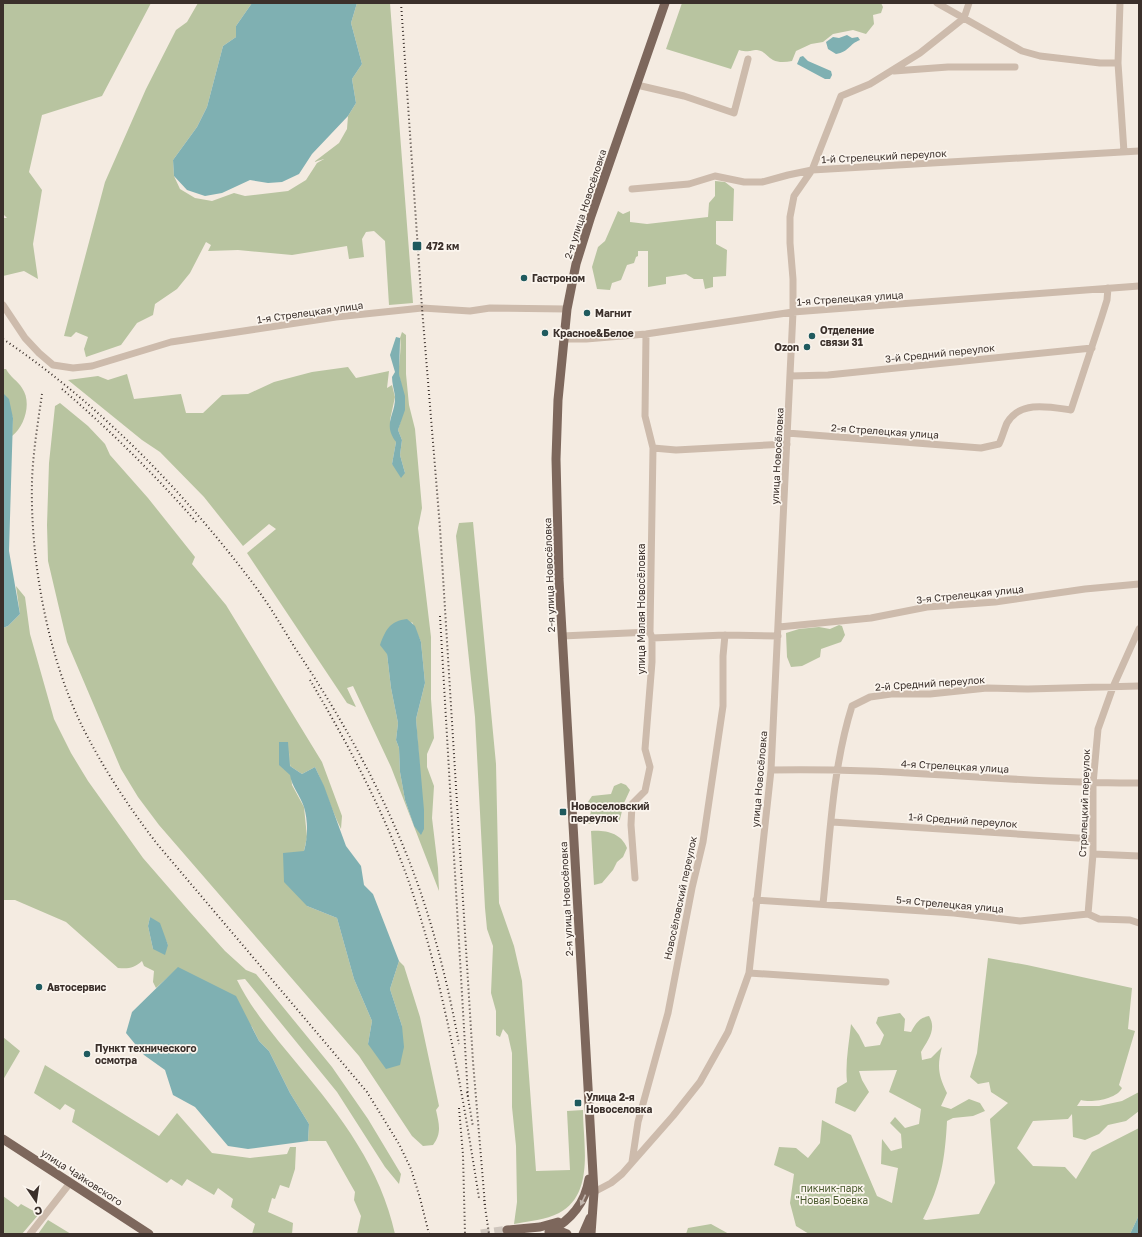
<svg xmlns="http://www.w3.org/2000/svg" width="1142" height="1237" font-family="'Golos Text',sans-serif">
<rect width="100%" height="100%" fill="#f4ebe1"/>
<path fill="#b8c4a0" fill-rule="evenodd" d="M3,3H151L102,96L42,115L29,172L42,190L33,244L38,279L24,271L3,276V218H7L3,214Z
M198,3H252L236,26V37L223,46L207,107L197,127L173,160L174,176L180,189L195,198L212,201L234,193L245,196L288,191L306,180L317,163L324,159L314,162L339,143L347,129L348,116L356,103L352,79L362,64L351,23L357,3H390L413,303L389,305L385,241L374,231L366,232L362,239L364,257L349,259L347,246L292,255L238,250L208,251L211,245L206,242L190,273L177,289L155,304L153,315L137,323L121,345L86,357L84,349L88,337L76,332L71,337L64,336L105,182L146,89L176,30L187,22Z
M682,3H881L883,7L881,13L873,15L874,24L866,34L853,30L833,34L823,42L811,44L796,51L792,61C786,62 779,63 773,60C767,57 765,51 757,50C749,50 750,53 739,50L731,69L666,49Z
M715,181L725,182L734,189L733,221H716V244L727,250L726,276L713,277V287L705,289L703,279H694L686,274L666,277V284L648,287V251H638V256L636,257L634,263L627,265L621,280L612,283L610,290L597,289L592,267L598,247L605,241L618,211L623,214L630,211V222L647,224L708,217L709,203L715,196Z
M402,332L406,335V374L409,405L415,429L422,508L418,528L431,637V699L434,738L427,754V767L434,786L432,818L438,868L439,891L391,767L353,686L347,688L356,707L347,703L247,553L276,529L269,524L243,546L204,497L160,452L142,440L68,380L98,376L108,380L127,374L134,399L181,394L186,413H203L222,395L248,394L274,382L312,372L348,367L356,378L389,371L387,388L392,385L395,397L390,420L396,442L392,464L405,473L400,455L402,440L398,430C406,405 405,400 399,375C398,367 402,348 400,338ZM412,622L421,642L425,683L416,719L424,829L414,826L405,800L400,772L399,748L396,740L398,723L391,688L387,654Z
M3,369H6C10,377 18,381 22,388C32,402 25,426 12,436L13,418L3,393Z
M60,403L88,426L105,444L110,455L148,498L195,557L192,564L226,605L322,762L342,816L341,829C331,809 325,788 315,767L302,774L290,766L288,742L292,785L304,807L307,837L304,851L307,906L337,918L354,979L372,1021L368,1044L402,1026L390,989L399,961L404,966L420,1017L439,1106L436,1110C439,1124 442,1133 433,1145L423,1146L412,1136L359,1056L159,825L138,797L121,769L67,642L48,561L47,525L49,463L55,406Z
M473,522L496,764L499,903L514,946L522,981L536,1171L570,1170L567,1111L583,1110C583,1144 595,1194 559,1213C546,1220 529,1221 514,1224L517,1202L516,1146L512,1107V1053L508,1035L503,1029L500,1037L496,1035V1011L491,993L493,946L487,929L485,908L475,717L456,536L459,523Z
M16,586L25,597L30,634L54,719L71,753L88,781L143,858L189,911L225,951L246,970L256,974L332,1067L368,1119L401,1174L399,1184L385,1167L337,1092L245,979L237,980C252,1011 277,1039 299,1066C341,1116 381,1169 395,1234H357L361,1216L354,1200L355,1192L326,1141H308L309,1124L290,1093L269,1051L259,1041L252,1027L202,980L178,968L156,988L153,982L154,971L144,966L142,961C134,968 129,969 118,968L66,922L15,900H3V628L8,626L20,614ZM150,917L164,936L168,945L153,949L148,926Z
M839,625L842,626L845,635L841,642L821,649L820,657L802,666L791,667L787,657L786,633L799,629L819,627L830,629Z
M621,783L626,785L630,790L624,803L619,823L588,824L591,811L599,812L597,809L589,807L588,802L592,796L611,794L614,786Z
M591,831C606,830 621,833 627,848L623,857L617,862L613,870L602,883L594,885Z
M988,958L1027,965L1132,988L1128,1029L1135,1031L1119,1085L1122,1088C1117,1099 1092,1103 1081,1100L1077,1106H1099L1122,1101L1139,1092V1111L1126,1121L1108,1125L1099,1134L1085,1140L1073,1137L1072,1114L1068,1119L1033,1121L1017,1148L1033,1166L1065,1167L1076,1179L1092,1152L1139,1128V1215L1130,1234H809L796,1226L790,1203L794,1174L774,1165L779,1147L796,1148L808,1158L820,1143L822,1120L851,1135L877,1196L892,1203L898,1168L881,1164L882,1139L891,1151L902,1148L901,1134L890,1123L895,1117L905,1128L919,1124L921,1109L889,1092L897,1070L859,1071L862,1080L869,1092L855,1112L835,1103L837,1088L847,1082C845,1063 849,1044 851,1024L859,1035L865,1047L880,1045L884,1035L876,1023L878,1017L900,1013L905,1019L904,1031L911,1032C916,1023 919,1018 929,1016C937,1029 928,1040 921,1052L922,1060L931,1058L942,1047C937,1066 938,1075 947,1093L941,1106L951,1109L969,1099L980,1103L985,1111L973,1116L953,1118L947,1121C945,1159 941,1185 923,1219L926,1220L979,1214L995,1183L990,1119L1008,1103L991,1092L989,1082L978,1084L970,1077L977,1053Z
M3,1037L20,1051L3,1080Z
M45,1065L159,1136L177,1113L212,1153L250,1158L287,1154L290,1147H296L295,1169L289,1188L280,1185L275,1199L272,1198L268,1212L293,1223L292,1234H252L255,1224L231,1207L233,1199L218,1188L214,1195L187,1179L182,1186L171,1179L167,1183L72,1122L75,1110L65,1104L60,1110L34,1093Z
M3,1196L18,1207L21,1204L39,1214L22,1234H3Z
M48,1220L71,1234H38Z
M711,1224L729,1234H686L688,1228Z"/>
<path fill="#7fb0b2" d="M252,3H357L351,23L362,64L352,79L356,103L348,116L312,154L299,174L282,182L268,183L250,180L222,193L205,196L187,190L174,176L173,160L197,127L207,107L223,46L236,37V26Z
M847,35L852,38L858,37L860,40C849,44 849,52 836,54L828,49L826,42L833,37L839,38Z
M803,56L808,61L831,71L832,75L830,79H825L797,64L800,57Z
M396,337L400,338V341L399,374L405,396V410L398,430L402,440L400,455L405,473L401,478L392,464L396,442C382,423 396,415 395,396C394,390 392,383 392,377L395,372L390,355Z
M3,393L9,399L13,418L9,551L20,614L8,626L3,628Z
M407,619L415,626L421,642L425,683L416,719L424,810V829L421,835L414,826L405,800L400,772L399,748L396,740L398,723L391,688L387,654L380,645C386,629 390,621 407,619Z
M279,742H288L290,766L302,774L315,767L324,786L346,846L361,866L364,885L373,894L399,961L390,989L402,1026L404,1047L400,1065L386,1069L368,1044L372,1021L354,979L337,918L307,906L284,882L283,853L304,851C308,837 308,821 304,807C300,795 292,787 290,775L279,765Z
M150,917L160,923L168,945L165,955L153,949L148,926Z
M178,967L236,996L259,1041L269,1051L290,1093L309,1124L308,1141L248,1149L228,1146L195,1107L173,1095L165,1070L144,1055L126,1033L132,1012Z
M1139,1215V1234H1130Z"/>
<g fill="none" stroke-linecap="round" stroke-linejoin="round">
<path stroke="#cfc6bd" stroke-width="9" stroke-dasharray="9 4.5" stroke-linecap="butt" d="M481,1234L507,1230"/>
<path stroke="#cdbbac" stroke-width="7" d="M937,3L1022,51L1040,56L1100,63H1118
M1120,3L1118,63L1124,152
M894,71L948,67H1015
M637,85L684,96L734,113L748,59
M632,189L689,184L715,176L744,182H762L788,175L812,170L1139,151
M3,305L25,338L39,353L53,365L73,368L92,366L171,342L336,317L422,308L470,311L490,308L567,309
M563,339H586L646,334L793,312L1139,286
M790,376L828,375L1092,348
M787,433L981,448L999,444C1002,438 1004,430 1007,423C1020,400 1050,407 1071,410L1102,316L1107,300L1108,288
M653,448L676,450L787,444
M779,627L871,618L927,607L995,602L1085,589L1139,584
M562,636L650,632
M652,638L725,635L778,636
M771,770C894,767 1016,784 1139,783
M832,822L1093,839
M1093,854L1139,856
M635,878L631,825L632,804L645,791L650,767L645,749L652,662V638L650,632L653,448L645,416L646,334
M756,900L954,913L1020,921L1088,914L1099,919L1130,920L1139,923
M823,904C830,838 832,770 852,706L870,697L891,694H930L987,688L1028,689L1139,686
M1088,914L1093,854V784L1098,729L1113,687L1139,629
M749,973L886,982
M632,1162L638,1122L668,1013L692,888L703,842L723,706V656L725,635
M594,1192L611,1183L622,1174L673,1116L700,1082L728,1032L749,973L771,770L793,312V279L790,243V217L794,196L812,170L841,96L870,84L920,53L964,18L969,3
M30,1234L70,1183"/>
<path stroke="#7d675c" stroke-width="9" d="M3,1139L149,1234
M507,1230L540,1227L558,1222
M549,1232C571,1220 585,1204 589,1179
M550,1232H562L567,1234
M583,1234L590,1218
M591,1234L594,1192L559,579L556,459L558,400L567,309L576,264L591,216L665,3"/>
<path stroke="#3b302b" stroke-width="2" stroke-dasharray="1 3" stroke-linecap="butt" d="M401,3L422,308L440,528L473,1062L485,1205
M3,339C101,405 184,492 255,586C270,606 282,627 295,648C338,712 377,781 406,853C431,915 447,979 459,1044
M62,389C110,430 156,476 198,524
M42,394C38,422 33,452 32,481C30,561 48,659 84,730C105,771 130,809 158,845L367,1092L399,1144L411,1169L420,1198L429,1234
M440,616L468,1097
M310,680C351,749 389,821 414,897C446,995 463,1097 479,1198
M467,1092L473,1127
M459,1108L463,1155L465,1234
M484,1200L489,1234"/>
</g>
<defs><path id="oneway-solid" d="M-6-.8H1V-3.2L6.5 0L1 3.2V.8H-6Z"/></defs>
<use fill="#c2b5ac" href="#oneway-solid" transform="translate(583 1200) rotate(115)"/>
<g fill="#1f5a5e" stroke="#fbf5ee" stroke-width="1.5">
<rect x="412" y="241" width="10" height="10" rx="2"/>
<circle cx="524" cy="278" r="4"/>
<circle cx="587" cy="313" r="4"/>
<circle cx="545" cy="333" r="4"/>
<circle cx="812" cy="336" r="4"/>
<circle cx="807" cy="347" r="4"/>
<rect x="559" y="808" width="8" height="8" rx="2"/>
<circle cx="39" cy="987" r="4"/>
<circle cx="87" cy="1054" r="4"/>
<rect x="574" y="1099" width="8" height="8" rx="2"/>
</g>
<g text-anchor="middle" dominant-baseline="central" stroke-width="3.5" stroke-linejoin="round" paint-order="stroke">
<g font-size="10" fill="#3b302b" stroke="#fbf5ee">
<text transform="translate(884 156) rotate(-3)">1-й Стрелецкий переулок</text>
<text transform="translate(585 204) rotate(-72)">2-я улица Новосёловка</text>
<text transform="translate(850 298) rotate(-4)">1-я Стрелецкая улица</text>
<text transform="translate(310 312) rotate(-8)">1-я Стрелецкая улица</text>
<text transform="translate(940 353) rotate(-6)">3-й Средний переулок</text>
<text transform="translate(885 431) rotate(4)">2-я Стрелецкая улица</text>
<text transform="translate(777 456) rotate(-87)">улица Новосёловка</text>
<text transform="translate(549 575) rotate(-92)">2-я улица Новосёловка</text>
<text transform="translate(970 594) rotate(-6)">3-я Стрелецкая улица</text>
<text transform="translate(641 609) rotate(-90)">улица Малая Новосёловка</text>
<text transform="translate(930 683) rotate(-4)">2-й Средний переулок</text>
<text transform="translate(955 766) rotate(3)">4-я Стрелецкая улица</text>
<text transform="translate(759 779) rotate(-85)">улица Новосёловка</text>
<text transform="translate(1084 803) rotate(-88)">Стрелецкий переулок</text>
<text transform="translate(963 820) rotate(4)">1-й Средний переулок</text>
<text transform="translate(680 898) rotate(-78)">Новосёловский переулок</text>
<text transform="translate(566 899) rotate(-93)">2-я улица Новосёловка</text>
<text transform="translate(950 904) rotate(5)">5-я Стрелецкая улица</text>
<text transform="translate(82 1177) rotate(33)">улица Чайковского</text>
</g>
<g font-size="10" font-weight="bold" fill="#3b302b" stroke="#fbf5ee" text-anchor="start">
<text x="426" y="246">472 км</text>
<text x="532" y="278">Гастроном</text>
<text x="595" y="313">Магнит</text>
<text x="820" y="330">Отделение<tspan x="820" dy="12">связи 31</tspan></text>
<text x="553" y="333">Красное&amp;Белое</text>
<text x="799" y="347" text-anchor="end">Ozon</text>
<text x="571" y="806">Новоселовский<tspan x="571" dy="12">переулок</tspan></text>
<text x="47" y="987">Автосервис</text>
<text x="95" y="1048">Пункт технического<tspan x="95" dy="12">осмотра</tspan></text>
<text x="586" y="1097">Улица 2-я<tspan x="586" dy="12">Новоселовка</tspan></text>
</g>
<g font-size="10" fill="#4a5a2e" stroke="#fbf5ee">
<text x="832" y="1188">пикник-парк<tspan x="832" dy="12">"Новая Боевка</tspan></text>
</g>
</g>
<rect width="1142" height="1237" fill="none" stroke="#3b302b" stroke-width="8"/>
<g transform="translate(36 1201) rotate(167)" stroke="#fbf5ee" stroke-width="3" paint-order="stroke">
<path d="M0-3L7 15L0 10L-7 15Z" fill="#3b302b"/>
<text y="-6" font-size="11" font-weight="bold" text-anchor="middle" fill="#3b302b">С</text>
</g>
</svg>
